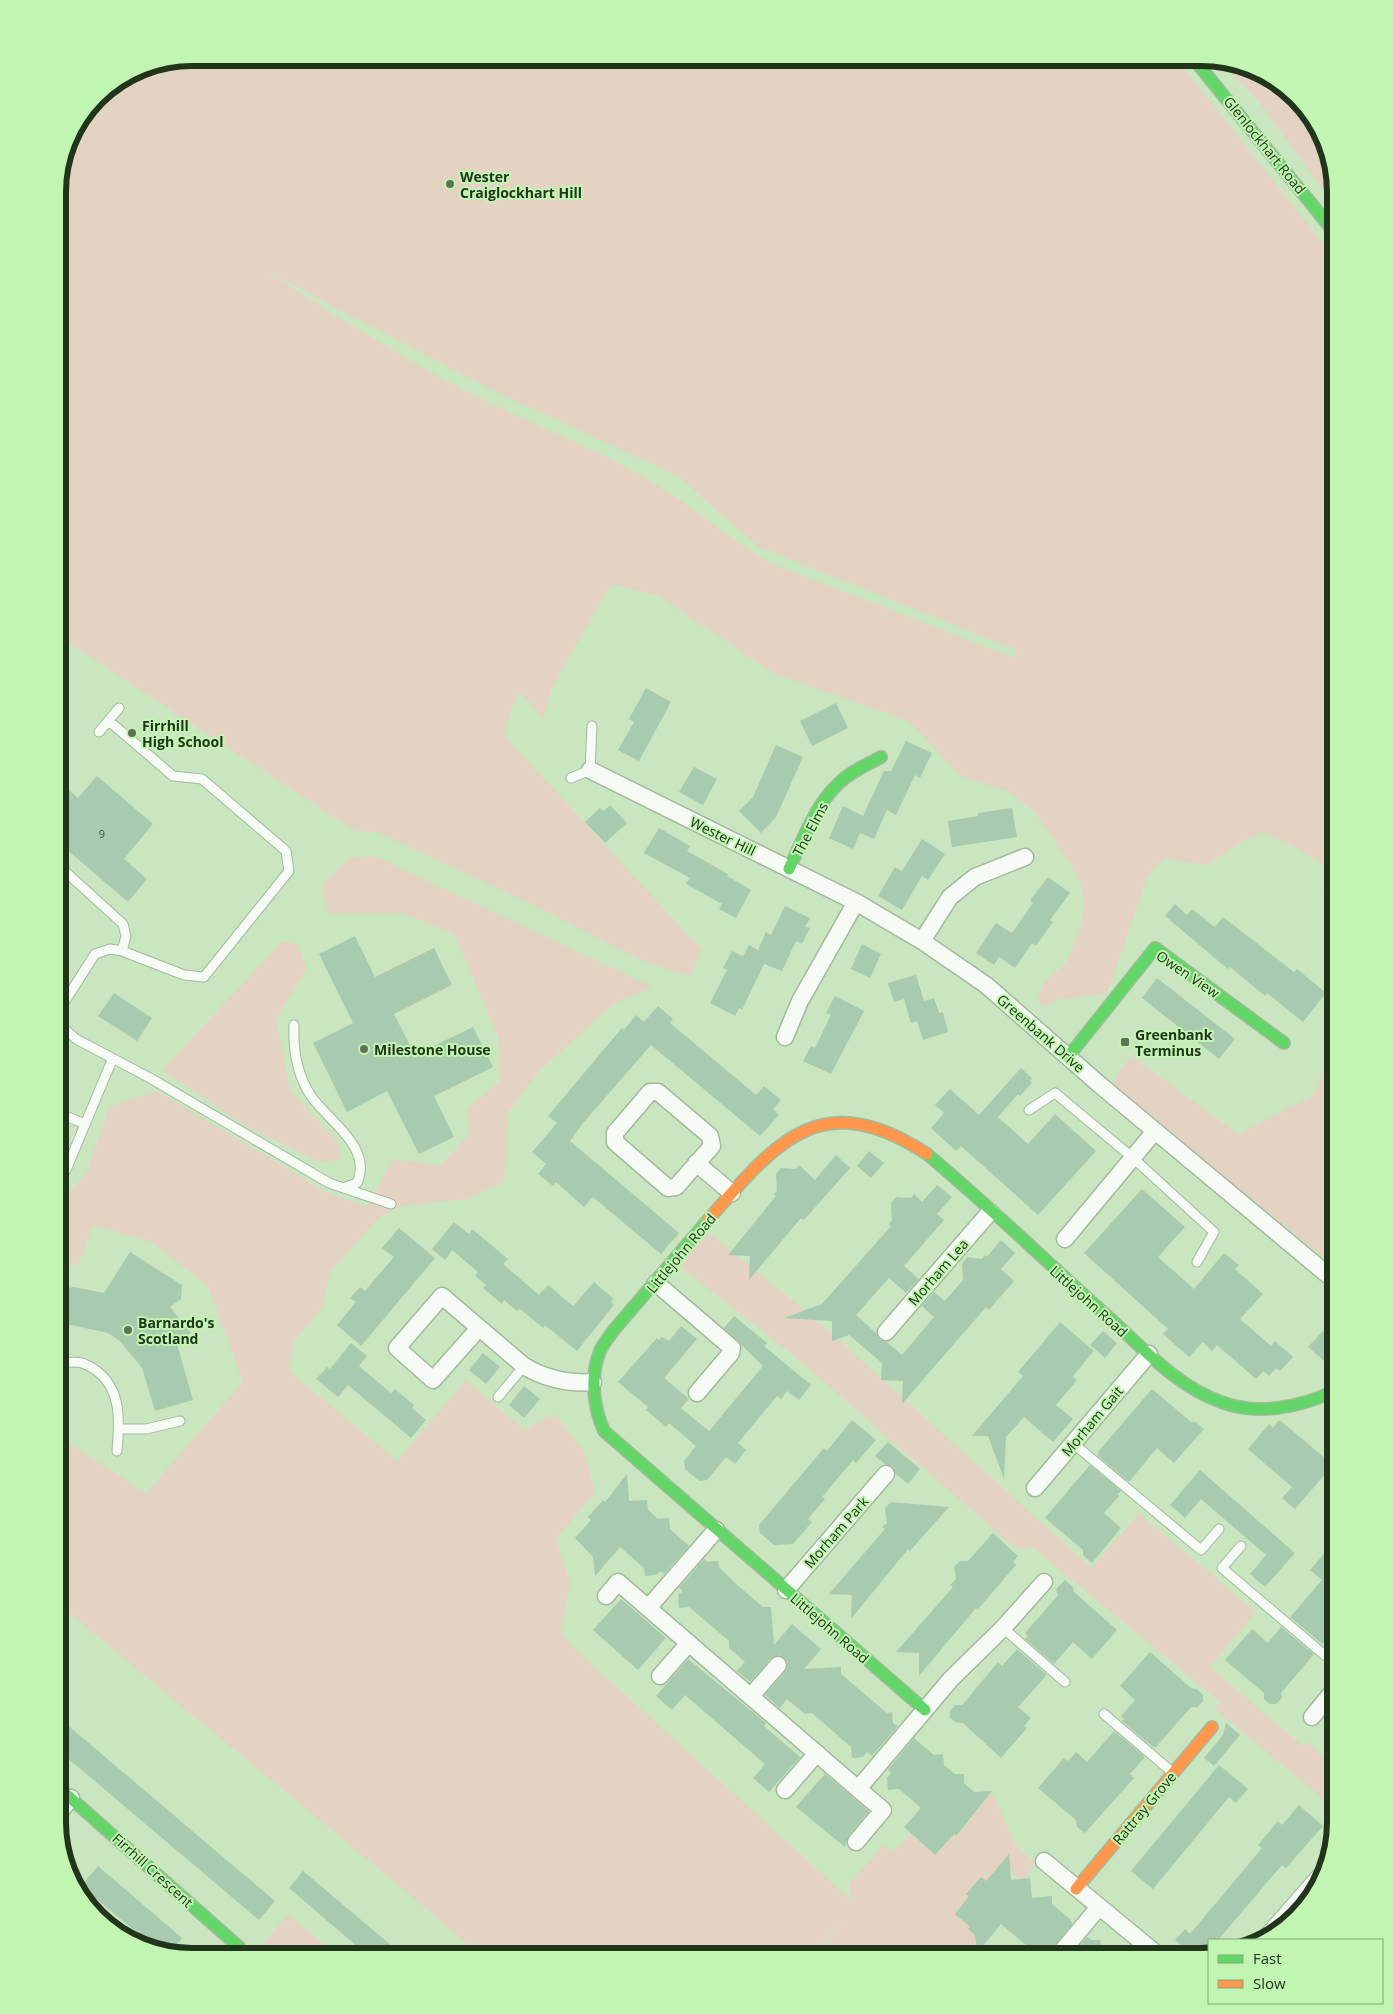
<svg xmlns="http://www.w3.org/2000/svg" width="1393" height="2014" font-family="'Open Sans',sans-serif">
<rect width="100%" height="100%" fill="#c9e6c0"/>
<path fill="#e4d3c2" fill-rule="evenodd" d="M192,58H1176L1335,258V904L1322,895L1334,871L1293,846L1263,832L1243,841L1206,865L1166,859L1156,866L1147,878L1107,993L1061,999L1042,1007L1038,998L1042,985L1066,963L1082,922L1084,901L1081,885L1072,867L1033,810L1008,791L962,777L908,721L773,673L657,595L611,584L552,688L543,719L520,692L512,707L504,735L702,950L690,976L645,962L527,902L377,832L355,831L58,636V184L68,140L97,97L141,68ZM266,271L490,389L678,476L757,546L1017,650L1014,658L770,563C725,536 685,500 639,474C580,441 517,418 458,387C392,351 329,312 266,271Z
M1219,61L1268,76L1318,125L1335,192V206L1258,101Z
M374,856L653,987L615,1003L541,1069L508,1112L504,1182L466,1199L400,1206L381,1216L330,1272L322,1309L294,1341L289,1371L397,1461L466,1380L524,1430L555,1414L585,1453L595,1493L556,1539L570,1582L561,1632L576,1650L852,1901L849,1884L884,1845L894,1852L910,1834L933,1854L952,1832L957,1836L971,1819L967,1815L983,1795L993,1794L1015,1844L1035,1863L1026,1878L1020,1880L1011,1872L1010,1866L1006,1863L1001,1864L989,1883L981,1877L967,1894L971,1899L955,1913L970,1927L968,1929L975,1935L980,1944H985L981,1956H817L842,1918L814,1956H473L465,1942C331,1827 192,1717 58,1603V1436L146,1493L243,1382L208,1286L149,1241L93,1225L79,1262L58,1272V1205L86,1173L110,1106L157,1091L324,1191L366,1207L393,1159L440,1166L469,1134L468,1108L500,1081L499,1038L454,934L402,913H327L322,884L349,858Z
M282,942L297,944L307,968L276,1019L290,1090L337,1141L341,1160L317,1162L244,1125L162,1070Z
M1335,1047V1266L1111,1086L1121,1068L1132,1056L1238,1134L1312,1096Z
M709,1233L812,1316L1092,1568L1139,1513L1256,1612L1210,1667L1303,1746L1306,1741L1335,1766V1809L1215,1709L1220,1702L1033,1548L1014,1547L787,1350L679,1266Z
M288,1914L337,1956H278L263,1944Z"/>
<path fill="#a8caae" d="M646,688L671,702L639,761L618,750L634,722L629,719Z
M836,703L848,728L812,746L800,721Z
M906,741L932,753L920,778L915,775L896,815L887,810L874,839L860,833L853,849L829,838L843,806L863,816L884,771H891Z
M776,745L803,757L776,817L761,833L739,811L753,797Z
M694,767L717,779L703,805L679,792Z
M97,776L153,824L124,859L147,879L128,902L58,842V781L78,798Z
M610,805L627,823L605,843L585,822L600,808L604,811Z
M1012,808L1017,837L952,847L948,821L978,816V813Z
M659,828L690,846L687,851L728,874L727,876L751,890L736,918L719,909L722,904L686,884L690,878L644,853Z
M922,839L945,854L928,880L922,876L902,910L878,896L895,867L902,871Z
M1048,877L1070,893L1050,920L1053,922L1036,946L1032,943L1015,968L999,957L994,965L976,953L996,923L1012,933L1033,903L1030,900Z
M1175,904L1187,915L1192,909L1215,927L1223,917L1294,972L1297,969L1326,993L1303,1022L1267,993L1265,996L1230,967L1228,969L1165,916Z
M785,906L810,918L805,927L810,928L802,944L796,941L782,971L764,964L742,1010L739,1008L735,1016L710,1003L727,970L723,968L732,951L743,956L749,945L758,950L766,932L771,935Z
M355,936L375,977L434,948L452,985L394,1014L415,1055L473,1027L493,1067L434,1096L454,1137L419,1154L387,1091L347,1112L313,1043L353,1023L319,954Z
M862,944L881,954L870,978L851,969Z
M916,975L924,1001L934,998L939,1013L943,1012L948,1032L923,1040L917,1021L911,1023L904,999L894,1002L888,983Z
M1157,978L1235,1039L1219,1059L1142,998Z
M114,993L152,1018L137,1041L98,1016Z
M835,996L864,1011L831,1074L803,1061L811,1046L815,1048L831,1015L826,1013Z
M658,1006L673,1019L670,1023L756,1095L764,1086L781,1100L773,1109L779,1115L760,1136L651,1045L583,1123L570,1141L679,1233L661,1254L593,1197L584,1207L556,1182L553,1186L538,1174L546,1164L532,1152L557,1123L548,1116L622,1028L624,1030L636,1015L644,1022Z
M1021,1068L1032,1078L1030,1081L1032,1083L1020,1096L1018,1094L998,1117L1028,1144L1055,1114L1096,1151L1038,1215L961,1146L956,1151L931,1128L944,1113L935,1105L950,1089L979,1115Z
M869,1151L884,1163L871,1178L857,1166Z
M836,1155L850,1168L804,1220L801,1218L749,1280L750,1256L728,1255L776,1196L774,1194L777,1191L776,1174L781,1168L796,1169L799,1165L815,1180Z
M937,1185L952,1197L937,1214L944,1220L904,1266L919,1279L906,1293L889,1278L856,1315L876,1333L880,1340L887,1342L902,1355L934,1317L922,1306L934,1292L945,1301L963,1280L962,1264L967,1257L982,1259L985,1255L987,1257L1001,1240L1015,1253L1001,1269L1014,1281L989,1310L986,1307L902,1404L903,1381L881,1380L882,1363L849,1335L832,1341V1321L784,1318L822,1304L891,1226L889,1224L892,1220L891,1203L896,1197L911,1198L914,1194L922,1202Z
M1142,1189L1185,1227L1158,1257L1194,1289L1224,1253L1239,1265L1235,1269L1263,1294L1240,1319L1271,1346L1275,1341L1293,1357L1280,1371L1276,1368L1269,1376L1263,1371L1256,1379L1217,1345L1212,1351L1203,1342L1189,1357L1163,1334L1168,1329L1084,1253Z
M454,1222L469,1234L472,1229L508,1259L503,1264L539,1295L548,1285L573,1306L594,1282L614,1299L611,1302L614,1305L577,1351L545,1325L543,1328L520,1309L517,1311L504,1300L502,1304L483,1288L486,1285L475,1276L478,1272L452,1250L445,1260L432,1249Z
M399,1228L435,1258L361,1346L337,1325L356,1302L350,1298L360,1287L365,1291L394,1257L382,1248Z
M130,1252L182,1285L181,1299L170,1307L191,1333L177,1344L193,1400L155,1411L142,1368L120,1341L108,1333L71,1325L58,1327V1290L74,1287L104,1293Z
M734,1316L767,1343L764,1346L811,1385L799,1400L787,1391L781,1399L777,1396L738,1443L746,1450L735,1464L726,1457L707,1480L699,1481L685,1469L684,1461L696,1446L669,1423L666,1427L646,1410L648,1407L618,1382L657,1338L659,1340L662,1337L669,1341L681,1326L697,1339L664,1378L689,1399L681,1408L709,1431L763,1366L724,1328Z
M1060,1322L1094,1351L1073,1376L1077,1380L1056,1405L1073,1419L1053,1442L1024,1417L1006,1437L1004,1479L988,1436H972L1023,1376L1018,1372Z
M1103,1331L1117,1343L1105,1358L1090,1345Z
M1323,1331L1336,1342V1348L1324,1361L1308,1347Z
M351,1343L367,1356L359,1366L391,1393L395,1389L414,1405L412,1408L426,1420L411,1438L348,1385L338,1397L316,1379L327,1367L330,1369Z
M483,1353L500,1367L486,1384L469,1370Z
M524,1386L540,1399L524,1418L509,1405Z
M1152,1389L1191,1422H1196L1204,1429L1174,1463L1157,1448L1129,1482L1098,1456V1452Z
M852,1420L876,1440L856,1463L853,1460L822,1497L825,1499L808,1519L812,1522L793,1544L774,1545L760,1533L759,1525L824,1448L827,1451Z
M1278,1421H1281L1333,1465L1295,1509L1282,1498L1292,1487L1248,1449L1269,1424L1273,1428Z
M888,1442L920,1469L908,1484L896,1474L893,1467L885,1464L875,1456Z
M1090,1465L1121,1491L1118,1494L1119,1496L1104,1513L1121,1528L1092,1563L1083,1555V1550L1045,1518Z
M1200,1470L1295,1553L1265,1587L1250,1574L1266,1555L1201,1499L1185,1518L1170,1505Z
M627,1474L629,1501L647,1500L648,1510L658,1519L669,1518L670,1529L689,1546L664,1574L660,1571L656,1575L645,1576L644,1568L620,1547L595,1576L593,1557L575,1538L591,1520L588,1517L603,1500L605,1502Z
M891,1502L949,1507L910,1551L908,1549L851,1619L852,1595L829,1594L885,1529L882,1527L887,1523L885,1508Z
M993,1533L1018,1556L1013,1562L1016,1565L978,1609L976,1608L919,1676V1653L896,1652L953,1587L950,1585L956,1579L954,1567L960,1561H968Z
M1336,1540V1644L1328,1637L1322,1644L1290,1617L1322,1580L1310,1570Z
M704,1559L707,1562L718,1561L719,1567L735,1583L763,1607H771L774,1645L792,1624L821,1649L804,1669L841,1667V1674L887,1713L892,1712L893,1723L898,1726L872,1756L867,1752L863,1757L852,1758L851,1747L812,1713L805,1714L787,1699L780,1708L765,1695L786,1671L788,1662L784,1657L779,1655L771,1658L750,1682L737,1671L745,1662L729,1648V1641L689,1607L679,1608L678,1595L683,1591L679,1588Z
M1065,1580L1073,1587L1074,1592L1117,1630L1092,1659L1073,1642L1054,1664L1025,1639L1028,1636L1025,1633L1058,1595L1056,1589Z
M621,1599L666,1638L638,1670L593,1630Z
M1281,1627L1314,1654L1281,1693L1282,1698L1276,1704H1270L1264,1699V1693L1225,1660L1252,1629L1268,1643Z
M1017,1649L1046,1674V1676L1018,1707L1031,1718L1024,1726L1027,1728L1001,1758L963,1723L955,1722L950,1718V1711L955,1705H962L998,1662L1002,1666Z
M1150,1652L1191,1688L1197,1689L1203,1695V1701L1198,1707H1191L1156,1747H1153L1122,1721L1124,1719L1121,1716L1135,1700L1120,1686Z
M688,1659L766,1723L764,1726L800,1757L769,1792L753,1778L765,1764L685,1695L672,1710L656,1696Z
M58,1717L275,1901L259,1920L58,1750Z
M1226,1723L1240,1735L1214,1766L1204,1758L1223,1735Z
M1114,1731L1145,1757L1130,1774L1134,1778L1085,1833L1077,1827L1076,1820L1038,1788L1064,1758L1068,1761L1076,1752L1087,1762Z
M914,1738L934,1755L943,1754L944,1765L955,1774H964V1783L974,1792L992,1791L956,1836L954,1834L935,1855L904,1827L921,1808L899,1789L888,1790L887,1778L891,1773L888,1770Z
M1219,1765L1248,1789L1236,1803L1229,1797L1153,1889L1131,1871Z
M825,1774L869,1811L848,1836L845,1847L796,1807Z
M1299,1805L1323,1826L1286,1868L1282,1865L1218,1940H1209V1954L1194,1956L1175,1940L1185,1929L1190,1934L1262,1848L1258,1845L1278,1821L1282,1825Z
M1009,1854L1011,1880L1030,1878L1032,1898L1052,1896V1904L1071,1920L1072,1924L1048,1954L1028,1956L1027,1946L1001,1924L977,1953L975,1935L968,1929L970,1927L955,1914L969,1896L966,1894L981,1877L986,1881Z
M98,1866L182,1938L170,1952L154,1947L81,1886Z
M303,1871L404,1956H370L359,1948L289,1888Z
M1087,1937L1092,1940H1100L1101,1945L1115,1956H1071Z"/>
<g fill="none" stroke-linecap="round" stroke-linejoin="round">
<defs>
<path id="lane" d="M99,732L119,708
M571,778L590,770L592,726
M58,865L123,924L126,936L122,951
M58,1012L95,954L110,949L122,951L184,975L204,977L289,871L286,851L202,779L173,776L109,721
M58,1023L76,1039L150,1078L329,1183L391,1204
M294,1025C293,1049 297,1075 311,1096C328,1121 373,1147 357,1183L346,1187
M1029,1110L1055,1093L1133,1158L1214,1232L1197,1262
M58,1113L85,1124
M58,1180L66,1170L112,1060
M58,1366C66,1361 78,1361 87,1365C122,1382 120,1418 117,1451
M498,1397L524,1366
M119,1429H146L180,1421
M1074,1444L1201,1550L1219,1529
M1241,1546L1222,1568L1335,1664
M1003,1628L1065,1682
M1104,1714L1172,1772
M1259,1940L1323,1867"/>
<path id="street" d="M590,770L856,902L922,941L986,985L1100,1085L1335,1281
M922,941L950,897L975,877L1025,857
M785,1037L800,1001L856,902
M650,1092H658L710,1136L712,1146L676,1187L668,1188L615,1142V1133Z
M696,1163L732,1193
M1065,1239L1155,1131
M656,1283L732,1348L731,1353L697,1393
M479,1328L433,1380L397,1348L442,1296L524,1366C546,1379 568,1384 593,1382
M886,1332L990,1212
M1035,1488L1149,1354
M716,1530L648,1608L858,1789L951,1679L1003,1628L1044,1582
M786,1590L886,1474
M606,1596L618,1582L648,1608
M660,1676L689,1643
M751,1696L778,1665
M1312,1717L1335,1689
M785,1790L817,1753
M58,1814L71,1798
M856,1842L883,1810L858,1789
M1044,1861L1159,1956
M1058,1956L1099,1907"/>
<path id="fast" d="M1193,58L1335,233
M789,869C803,840 814,807 838,784C850,772 866,765 881,757
M1068,1057L1155,948L1284,1043
M927,1154C989,1206 1047,1262 1107,1316C1142,1347 1176,1386 1221,1402C1258,1416 1300,1407 1335,1391
M708,1220L613,1331C609,1337 603,1344 600,1351C590,1376 593,1406 604,1431L925,1710
M58,1787L239,1947L245,1956"/>
<path id="slow" d="M708,1220C777,1141 821,1085 927,1154
M1076,1889L1212,1727"/>
</defs>
<use href="#lane" stroke="#a2b99c" stroke-width="11"/>
<use href="#street" stroke="#a2b99c" stroke-width="19"/>
<use href="#fast" stroke="#a2b99c" stroke-width="14"/>
<use href="#slow" stroke="#a2b99c" stroke-width="14"/>
<use href="#lane" stroke="#f7fbf6" stroke-width="9"/>
<use href="#street" stroke="#f7fbf6" stroke-width="16"/>
<use href="#fast" stroke="#63d668" stroke-width="11"/>
<use href="#slow" stroke="#ff974d" stroke-width="11"/>
</g>
<g fill="#5c7355" stroke="#c1f5b1" stroke-width="2">
<circle cx="450" cy="184" r="5"/>
<circle cx="132" cy="733" r="5"/>
<rect x="1120" y="1037" width="10" height="10" rx="2.5"/>
<circle cx="364" cy="1049" r="5"/>
<circle cx="128" cy="1330" r="5"/>
</g>
<g text-anchor="middle" dominant-baseline="central" stroke-width="4" stroke-linejoin="round" paint-order="stroke">
<g font-size="11" fill="#435a40">
<text x="102" y="833">9</text>
</g>
<g font-size="14" fill="#21351b" stroke="#c1f5b1">
<text transform="translate(1265 145) rotate(51)">Glenlockhart Road</text>
<text transform="translate(810 829) rotate(-62)">The Elms</text>
<text transform="translate(723 836) rotate(26)">Wester Hill</text>
<text transform="translate(1188 974) rotate(34)">Owen View</text>
<text transform="translate(1041 1033) rotate(41)">Greenbank Drive</text>
<text transform="translate(681 1253) rotate(-50)">Littlejohn Road</text>
<text transform="translate(938 1272) rotate(-49)">Morham Lea</text>
<text transform="translate(1089 1301) rotate(42)">Littlejohn Road</text>
<text transform="translate(1092 1421) rotate(-50)">Morham Gait</text>
<text transform="translate(836 1532) rotate(-49)">Morham Park</text>
<text transform="translate(830 1628) rotate(41)">Littlejohn Road</text>
<text transform="translate(1144 1808) rotate(-50)">Rattray Grove</text>
<text transform="translate(153 1870) rotate(42)">Firrhill Crescent</text>
</g>
<g font-size="14" font-weight="bold" fill="#21351b" stroke="#c1f5b1" text-anchor="start">
<text x="460" y="176">Wester<tspan x="460" dy="16">Craiglockhart Hill</tspan></text>
<text x="142" y="725">Firrhill<tspan x="142" dy="16">High School</tspan></text>
<text x="1135" y="1034">Greenbank<tspan x="1135" dy="16">Terminus</tspan></text>
<text x="374" y="1049">Milestone House</text>
<text x="138" y="1322">Barnardo's<tspan x="138" dy="16">Scotland</tspan></text>
</g>
</g>
<path d="M0 0H1393V2014H0ZM192 66H1201A126 126 0 0 1 1327 192V1822A126 126 0 0 1 1201 1948H192A126 126 0 0 1 66 1822V192A126 126 0 0 1 192 66Z" fill="#c1f5b1" fill-rule="evenodd"/>
<path fill="none" stroke="#21351b" stroke-width="6" d="M192 66H1201A126 126 0 0 1 1327 192V1822A126 126 0 0 1 1201 1948H192A126 126 0 0 1 66 1822V192A126 126 0 0 1 192 66Z"/>
<rect x="1208" y="1939" width="175" height="65" fill="#c1f5b1" stroke="#81a875"/>
<rect x="1218" y="1955" width="25" height="8" fill="#63d668" stroke="#81a875"/>
<text x="1253" y="1964" font-size="15" fill="#21351b">Fast</text>
<rect x="1218" y="1980" width="25" height="8" fill="#ff974d" stroke="#81a875"/>
<text x="1253" y="1989" font-size="15" fill="#21351b">Slow</text>
</svg>
